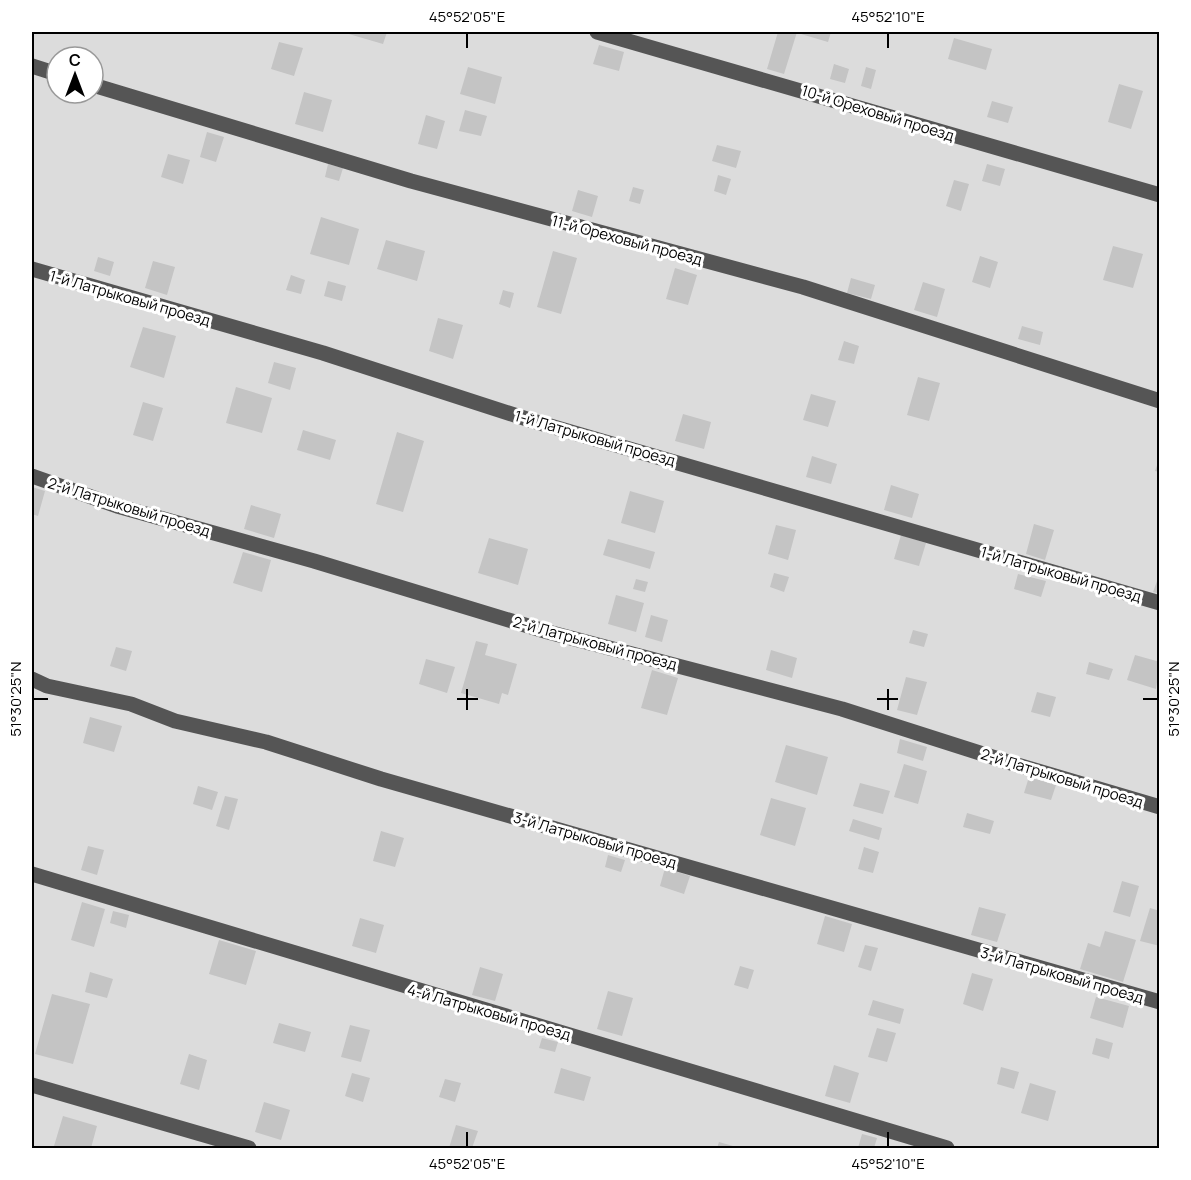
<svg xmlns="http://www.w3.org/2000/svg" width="1191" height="1180" font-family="Manrope,sans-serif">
<rect width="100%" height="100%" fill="#fff"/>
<path fill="#dcdcdc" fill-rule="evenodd" d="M32,32H1159V1148H32ZM57,57H93V93H57Z"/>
<path fill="#c4c4c4" d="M342,32H387L383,44Z
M778,32H797L784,74L767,69Z
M802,32H831L828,42L801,34Z
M954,38L992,49L986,70L948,59Z
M279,42L303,48L294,76L271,69Z
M599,45L624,52L619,71L593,64Z
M834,64L849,69L845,83L830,79Z
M468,67L502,77L495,104L460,94Z
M866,67L876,70L871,89L861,86Z
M1119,84L1143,91L1131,129L1108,122Z
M304,92L332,100L323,132L295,124Z
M992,101L1013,107L1008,123L987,117Z
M465,110L487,116L481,136L459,131Z
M426,115L445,121L437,149L418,144Z
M207,132L224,137L216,162L200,157Z
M717,145L741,151L736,168L712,161Z
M168,154L190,160L183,184L161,177Z
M328,164L343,168L339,181L325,177Z
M987,164L1005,169L1000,186L982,181Z
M718,175L731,179L726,195L714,191Z
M954,180L969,184L961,211L946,206Z
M633,187L644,190L640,204L629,201Z
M578,190L598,196L592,217L572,211Z
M321,217L359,229L349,265L310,254Z
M386,240L425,251L417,281L377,269Z
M1113,246L1143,254L1133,288L1103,280Z
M553,251L577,258L561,314L537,307Z
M980,256L998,262L990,288L972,282Z
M98,257L114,262L110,276L94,271Z
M153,261L175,267L167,295L145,288Z
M675,268L697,275L688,305L666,299Z
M291,275L305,280L301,294L286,290Z
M851,278L875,285L871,299L847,293Z
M328,281L346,286L342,301L324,296Z
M923,282L945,289L937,317L914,310Z
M503,290L514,293L510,308L499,304Z
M438,318L463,325L453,359L429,351Z
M1022,326L1043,332L1040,345L1018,339Z
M143,327L176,336L164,378L130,367Z
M844,341L859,346L854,364L838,360Z
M274,362L296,368L290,390L268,383Z
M918,377L940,383L929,421L907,415Z
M236,387L272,398L262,433L226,423Z
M811,394L836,401L828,427L803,420Z
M143,402L163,408L153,441L133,435Z
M683,414L711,422L704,449L675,441Z
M303,430L336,440L330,460L297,450Z
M397,432L424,441L403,512L376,504Z
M812,456L837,464L831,484L806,477Z
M1160,457V472L1155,471Z
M891,485L919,494L912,518L884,510Z
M32,487L45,491L38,516L32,514Z
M630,491L664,501L655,533L621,523Z
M251,505L281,514L274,538L244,529Z
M1034,524L1054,530L1045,560L1026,554Z
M776,525L796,530L788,560L768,554Z
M901,535L926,543L919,566L894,559Z
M489,538L528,549L518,585L478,573Z
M608,539L655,552L650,569L603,555Z
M243,552L271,560L262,592L233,583Z
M774,573L789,577L784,592L770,587Z
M1160,573V594L1153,592Z
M1018,574L1046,581L1041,597L1014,589Z
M636,579L648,582L645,592L633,589Z
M616,595L644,603L636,632L608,624Z
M651,615L668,620L662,642L645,637Z
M913,630L928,634L924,647L909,643Z
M476,641L488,644L485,655L517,664L508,695L502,693L499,704L461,693Z
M116,647L132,651L126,671L110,666Z
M771,650L797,658L792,678L766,670Z
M1135,655L1160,662L1156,689L1127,680Z
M426,659L455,667L447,693L419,684Z
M1089,662L1113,669L1109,680L1086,674Z
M652,670L678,678L667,715L641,708Z
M906,677L927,682L917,715L897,710Z
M1037,692L1056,697L1050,717L1031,712Z
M90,717L122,726L114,752L83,743Z
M900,739L927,747L923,761L897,753Z
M786,745L828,757L817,795L775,782Z
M904,764L927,771L918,804L894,797Z
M1029,777L1056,785L1051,800L1024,793Z
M860,783L890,791L883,814L853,806Z
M198,786L218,792L212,810L193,804Z
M225,796L238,799L229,830L216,826Z
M771,798L806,808L795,846L760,835Z
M967,813L994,821L990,834L963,827Z
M853,819L882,828L879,840L849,831Z
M381,831L404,838L395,867L373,861Z
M88,846L104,850L97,875L81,870Z
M864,847L879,852L873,873L858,869Z
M608,855L625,860L621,872L605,867Z
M665,868L690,876L684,894L660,886Z
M1122,881L1139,886L1130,917L1113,912Z
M82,902L105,909L94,947L71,940Z
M979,907L1006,914L997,942L971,935Z
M1150,908L1160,911V946L1140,941Z
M113,911L129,915L126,928L110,923Z
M825,916L852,924L844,952L817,944Z
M360,918L384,925L376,953L352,946Z
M1105,931L1136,940L1123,982L1080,969L1088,943L1100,947Z
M219,940L256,951L246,985L209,974Z
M865,945L878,948L871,971L858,967Z
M740,966L754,970L748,989L734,985Z
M480,967L503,974L495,1001L472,995Z
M90,972L113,979L107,998L85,992Z
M972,973L993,979L983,1011L963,1004Z
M608,991L633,998L622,1036L597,1029Z
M52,994L90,1004L73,1064L35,1054Z
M1096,997L1129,1006L1123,1028L1090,1018Z
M873,1000L904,1009L900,1024L868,1015Z
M279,1023L311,1032L305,1052L273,1043Z
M350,1025L370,1030L361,1062L341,1057Z
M877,1028L896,1033L887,1062L868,1057Z
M542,1038L558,1042L555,1052L539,1048Z
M1096,1038L1113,1043L1109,1059L1092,1054Z
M189,1054L207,1060L199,1090L180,1084Z
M834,1065L859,1073L850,1103L825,1096Z
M1001,1067L1019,1072L1014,1089L997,1084Z
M561,1068L591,1077L584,1101L554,1093Z
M352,1073L370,1078L363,1102L345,1096Z
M445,1079L461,1083L455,1102L439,1097Z
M1030,1083L1056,1091L1048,1121L1021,1113Z
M264,1102L290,1110L281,1140L255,1132Z
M63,1116L97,1126L91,1148H65L54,1146Z
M456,1125L478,1131L472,1148H449Z
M862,1134L877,1138L874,1148H858Z
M719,1142L740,1148H717Z"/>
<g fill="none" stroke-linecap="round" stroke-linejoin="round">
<path stroke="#555" stroke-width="15" d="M597,32L1160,195
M32,66L57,74
M93,85L411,181L803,287L1160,401
M32,269L323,353L533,421L1160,603
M32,476L117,506L314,561L548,632L842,709L1011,763L1160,807
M32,679L47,686L131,704L175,721L266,742L381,779L1160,1002
M32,874L947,1148
M32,1085L249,1148"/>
</g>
<path fill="none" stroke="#000" stroke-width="2" d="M467,33V48M888,33V48M467,689V710M888,689V710M33,699H48M457,699H478M877,699H898M1143,699H1158M467,1132V1147M888,1132V1147"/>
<g text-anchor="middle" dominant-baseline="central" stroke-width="6" stroke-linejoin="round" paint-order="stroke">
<g font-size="15" fill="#000" stroke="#fff">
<text transform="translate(878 113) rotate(17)">10-й Ореховый проезд</text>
<text transform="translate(627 240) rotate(15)">11-й Ореховый проезд</text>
<text transform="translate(130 298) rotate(16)">1-й Латрыковый проезд</text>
<text transform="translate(595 438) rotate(16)">1-й Латрыковый проезд</text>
<text transform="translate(129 507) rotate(17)">2-й Латрыковый проезд</text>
<text transform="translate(1061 574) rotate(16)">1-й Латрыковый проезд</text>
<text transform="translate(595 643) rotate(15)">2-й Латрыковый проезд</text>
<text transform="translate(1062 778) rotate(17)">2-й Латрыковый проезд</text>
<text transform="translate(595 840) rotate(16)">3-й Латрыковый проезд</text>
<text transform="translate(1062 975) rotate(16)">3-й Латрыковый проезд</text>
<text transform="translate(489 1012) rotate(16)">4-й Латрыковый проезд</text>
</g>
</g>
<rect width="1191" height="1180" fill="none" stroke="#ffffff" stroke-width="66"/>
<g transform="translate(75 75)"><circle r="28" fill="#ffffff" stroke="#999999" stroke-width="1.5"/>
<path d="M0-4.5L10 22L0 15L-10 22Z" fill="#000000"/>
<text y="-9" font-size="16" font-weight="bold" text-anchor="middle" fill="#000000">С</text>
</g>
<rect x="33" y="33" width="1125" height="1114" fill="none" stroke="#000" stroke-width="2"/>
<g font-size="15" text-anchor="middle" fill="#000">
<text x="467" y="22">45°52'05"E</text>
<text x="888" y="22">45°52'10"E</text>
<text transform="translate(16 699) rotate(-90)" y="5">51°30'25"N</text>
<text transform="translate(1174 699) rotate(-90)" y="5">51°30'25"N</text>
<text x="467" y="1169">45°52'05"E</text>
<text x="888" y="1169">45°52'10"E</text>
</g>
</svg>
